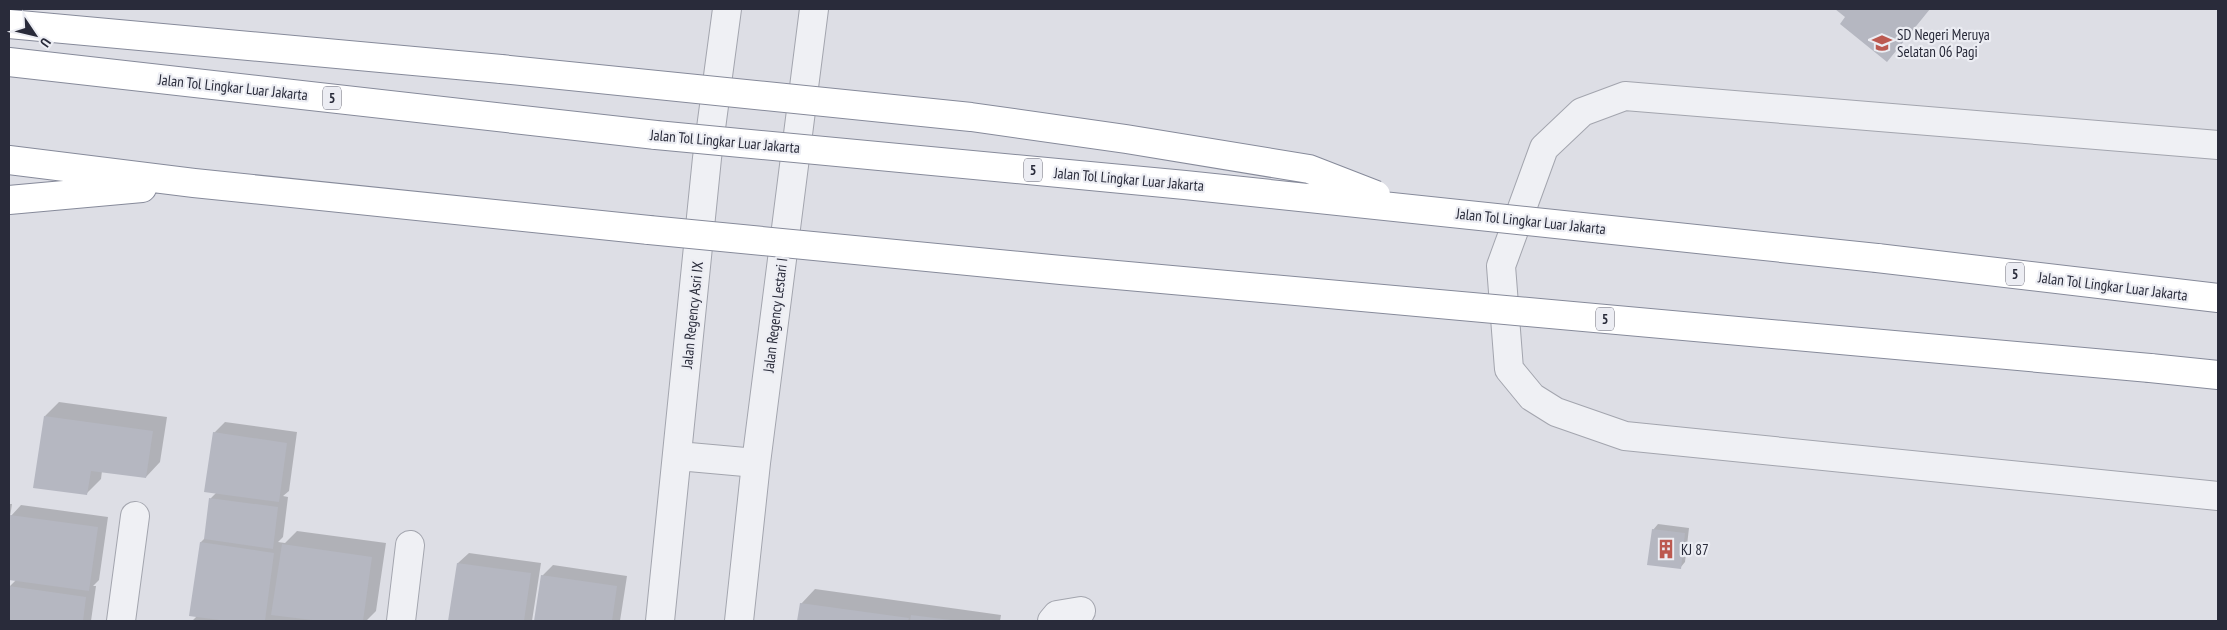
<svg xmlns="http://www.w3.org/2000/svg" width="2227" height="630" font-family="'PT Sans Narrow',sans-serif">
<rect width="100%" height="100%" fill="#dddee5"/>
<path fill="#0003" d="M1837,9H1929L1892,55Z
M59,402L167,417L160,462L146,477L102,471L101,479L86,494L45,416Z
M225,422L297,432L289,491L283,496L288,497L283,537L278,542L285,543L297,531L386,543L376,611L366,621H192L197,616L201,542L205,538L211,498L216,493L214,433Z
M9,504H12L10,517L21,505L108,517L99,580L93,586H96L91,621H9V587L16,580L9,579Z
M1658,524L1689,528L1685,562L1680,568L1653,530Z
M469,553L541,563L532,621H450L458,563Z
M553,565L627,576L620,621H536L542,576Z
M815,589L1001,615L1000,621H799L801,604Z"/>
<path fill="#b5b7c1" d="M1835,9H1930L1887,62L1840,24L1845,17Z
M44,416L153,431L146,478L91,471L87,495L33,488Z
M213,432L287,443L279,502L204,492Z
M209,498L278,507L273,549L204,539Z
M10,515L98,527L89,591L9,580Z
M1652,529L1685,533L1681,569L1647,565Z
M200,542L274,553L265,621H227L189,616Z
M282,544L372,557L363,621H320L271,615Z
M457,563L531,573L524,621H448Z
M541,575L617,586L612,621H534Z
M9,586L86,597L83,621H9Z
M800,603L909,618L908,621H797Z
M911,615L951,620V621H910Z"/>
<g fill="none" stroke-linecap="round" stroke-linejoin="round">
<defs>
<path id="minor" d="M2218,145L1625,96L1582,112L1544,148L1501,266L1509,369L1532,397L1556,412L1625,436L2218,496
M678,456L756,463
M121,621L135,516
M401,621L410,545
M660,621L707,158L727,9
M739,621L756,463L814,9
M1052,621L1057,615L1081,611"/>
<path id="highway" d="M9,24L501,69
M9,62L656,135
M9,160L194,183L649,230
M9,200L142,188
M1877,258L2218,298
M2150,368L2218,375"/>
</defs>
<use href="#minor" stroke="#a3a5ae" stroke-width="30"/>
<use href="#highway" stroke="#868a9a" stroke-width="30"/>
<use href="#minor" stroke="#eff0f4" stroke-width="28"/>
<use href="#highway" stroke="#fff" stroke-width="28"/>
<defs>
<path id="highway-bridge" d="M501,69L971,117L1126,139L1309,169L1376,195
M656,135L1185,185L1877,258
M649,230L1061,270L2150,368"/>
</defs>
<use href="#highway-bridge" stroke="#868a9a" stroke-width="30" stroke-linecap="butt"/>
<use href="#highway-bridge" stroke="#fff" stroke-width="28"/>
</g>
<defs>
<symbol id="school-bare" viewBox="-9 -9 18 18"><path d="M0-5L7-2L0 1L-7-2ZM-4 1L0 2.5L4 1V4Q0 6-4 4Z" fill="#bc5950" stroke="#ecedf3" stroke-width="2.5" paint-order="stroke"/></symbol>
<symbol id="building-bare" viewBox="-9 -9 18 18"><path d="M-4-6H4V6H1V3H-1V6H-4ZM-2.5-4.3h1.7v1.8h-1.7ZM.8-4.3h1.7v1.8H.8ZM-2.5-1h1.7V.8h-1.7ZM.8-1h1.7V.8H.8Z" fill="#bc5950" stroke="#ecedf3" stroke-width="2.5" paint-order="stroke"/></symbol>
</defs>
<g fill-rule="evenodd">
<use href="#school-bare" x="1868" y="29" width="28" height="28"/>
<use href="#building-bare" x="1652" y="535" width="28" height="28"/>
</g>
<g text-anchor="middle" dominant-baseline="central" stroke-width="4.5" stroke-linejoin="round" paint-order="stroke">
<g fill="#ecedf3" stroke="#646572" stroke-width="1">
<rect x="323" y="86.5" width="18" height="23" rx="4"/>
<rect x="1024" y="158.5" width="18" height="23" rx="4"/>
<rect x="2006" y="262.5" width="18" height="23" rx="4"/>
<rect x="1596" y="307.5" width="18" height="23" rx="4"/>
</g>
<g font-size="14" font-weight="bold" fill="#292b3a">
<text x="332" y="98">5</text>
<text x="1033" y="170">5</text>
<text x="2015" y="274">5</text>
<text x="1605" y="319">5</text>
</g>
<g font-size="15" fill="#292b3a" stroke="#ecedf3" text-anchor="start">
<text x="1897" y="34">SD Negeri Meruya<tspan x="1897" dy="17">Selatan 06 Pagi</tspan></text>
<text x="1681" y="549">KJ 87</text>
</g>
<g font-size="15" fill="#292b3a" stroke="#ecedf3">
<text transform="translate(233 87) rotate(6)">Jalan Tol Lingkar Luar Jakarta</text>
<text transform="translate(725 141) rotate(5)">Jalan Tol Lingkar Luar Jakarta</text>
<text transform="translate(1129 179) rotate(5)">Jalan Tol Lingkar Luar Jakarta</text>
<text transform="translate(1531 221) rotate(6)">Jalan Tol Lingkar Luar Jakarta</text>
<text transform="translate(2113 286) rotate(7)">Jalan Tol Lingkar Luar Jakarta</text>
<text transform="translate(692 315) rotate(-84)">Jalan Regency Asri IX</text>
<text transform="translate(775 315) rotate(-83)">Jalan Regency Lestari I</text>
</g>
</g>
<rect width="2227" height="630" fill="none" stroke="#292b3a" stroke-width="20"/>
<g transform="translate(35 35) rotate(125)" stroke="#ecedf3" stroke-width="4" paint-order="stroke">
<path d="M0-4L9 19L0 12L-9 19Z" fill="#292b3a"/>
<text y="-8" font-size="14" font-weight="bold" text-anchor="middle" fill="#292b3a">U</text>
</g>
</svg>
